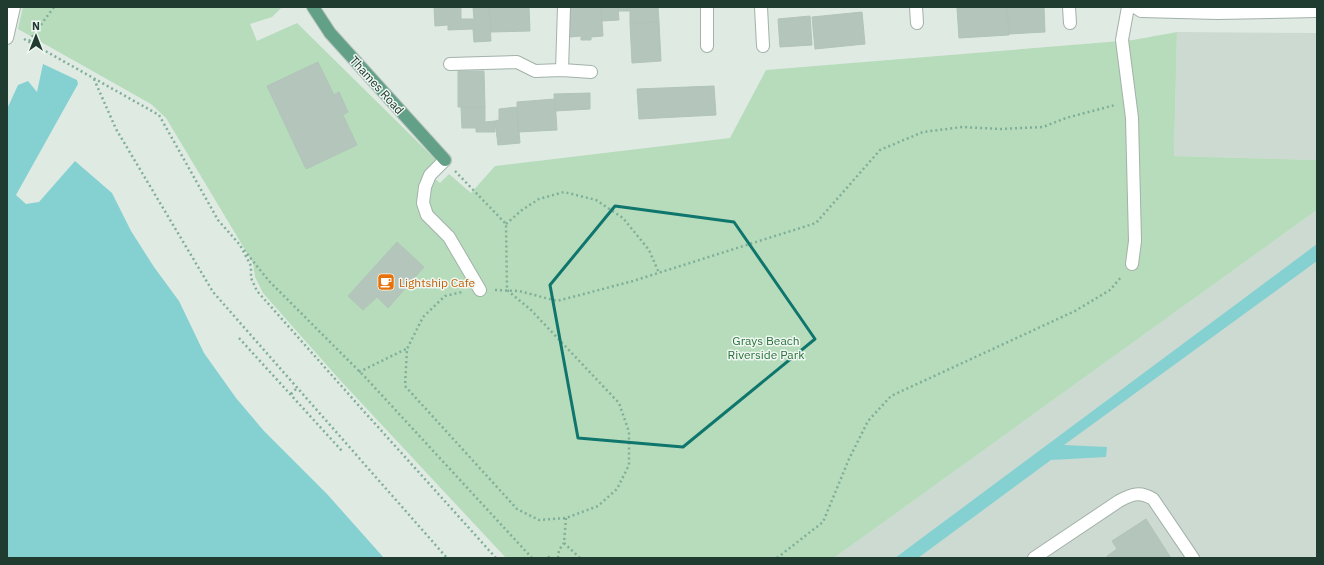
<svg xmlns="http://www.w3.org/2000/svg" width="1324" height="565" font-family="'IBM Plex Sans',sans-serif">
<rect width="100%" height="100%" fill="#dfeae3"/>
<path fill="#cddad2" d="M1177,32L1317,33V160L1174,156Z
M1317,210V558H834Z"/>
<path fill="#b7dcbb" d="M23,7H282L272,17L250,24L257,41L297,23L438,162L427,172L440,183L449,174L471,193L495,166L730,138L766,70L1133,40L1177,32L1174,156L1317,160V210L834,558H506L339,379L263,293L255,277L253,263L166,118L151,104L18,29Z"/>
<path fill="#85d1d1" d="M43,64L77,80L78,84L16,195L26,204L39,202L75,161L112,193L131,231L154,267L179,301L204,353L236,398L264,431L327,494L384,558H7V109L18,85L28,81L37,92Z
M1317,244V261L1064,445L1107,447L1106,457L1051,460L918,558H895Z"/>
<path fill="#b4c5bc" stroke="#b1c4b9" d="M434,7H461V19H474L473,8L489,7L491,41L474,42L473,29L448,30V25L435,26Z
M489,7H529L530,31L491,32Z
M567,7H601L603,36L591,37V40H581V36L570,37Z
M601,7H618L619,20L602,21Z
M618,7H658L659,22L630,23V11H618Z
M976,7H1007L1009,35L959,38L957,8Z
M1007,7H1044L1045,32L1009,34Z
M862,12L865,44L815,49L812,17Z
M810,16L812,45L780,47L778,19Z
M659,22L661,61L632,63L630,23Z
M318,62L334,95L339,92L348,112L343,115L357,145L306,169L267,86Z
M458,71H484L485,107H458Z
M714,86L716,115L639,119L637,89Z
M590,93V109L555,111L554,94Z
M555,99L557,130L518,132L517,102Z
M461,107H485V122L495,121V132H476V128H462Z
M517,107L520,143L498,145L495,121L499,120V109Z
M397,242L424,267L388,308L377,297L363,310L348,296Z
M1146,519L1171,558H1108L1107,556L1117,549L1112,541Z"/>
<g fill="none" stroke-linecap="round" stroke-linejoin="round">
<defs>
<path id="minor" d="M707,7V46
M761,7L763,46
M916,7L917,23
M1069,7L1070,23
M1128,7L1122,40L1132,118L1135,241L1132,264
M1135,7L1141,11L1217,13L1317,11
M7,38L14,7
M450,64L517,62L535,71L562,70L591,72
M562,70L564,7
M445,160L430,175L425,187L423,203L427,215L449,237L480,290
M1034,558L1119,501C1132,494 1140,491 1153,499L1193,558"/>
<path id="major" d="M313,7L330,33L445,160"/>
</defs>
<use href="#minor" stroke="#a2b2a9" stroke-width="14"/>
<use href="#major" stroke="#bcc4c1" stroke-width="14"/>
<path stroke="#7faf98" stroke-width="2.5" stroke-dasharray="2 3" stroke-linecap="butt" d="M24,39L159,115L218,220L240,245L251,266V278L257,291L360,407L496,558
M29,41L54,7
M94,79L116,129L213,292L447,558
M455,171L506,224L507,290L531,310L619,403L629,432V465L617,489L598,506L566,518L539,520L517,509L405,386L407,349L423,317L445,296L462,292
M506,224L522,210L539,199L564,192L596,200L623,218L649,250L659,273
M244,250L269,281L365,377L532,558
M495,290L519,291L557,301L633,281L816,223L880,150L923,132L962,127L1001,129L1043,127L1066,118L1115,105
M239,338L342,451
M359,372L406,349
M291,394L297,388
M566,518L564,543L580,558
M548,558L549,557L553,558
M558,558L559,550L564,543
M777,558L823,522L849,459L868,421L891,396L1075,311L1110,290L1122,276"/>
<use href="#minor" stroke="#fff" stroke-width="12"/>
<use href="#major" stroke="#62a187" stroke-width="12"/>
</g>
<path fill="none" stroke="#0f766e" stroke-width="3" stroke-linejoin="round" d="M615,206L734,222L815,339L683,447L578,438L550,285Z"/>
<defs>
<symbol id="cafe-square" viewBox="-11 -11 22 22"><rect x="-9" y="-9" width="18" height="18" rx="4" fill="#e8710a" stroke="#eff7f2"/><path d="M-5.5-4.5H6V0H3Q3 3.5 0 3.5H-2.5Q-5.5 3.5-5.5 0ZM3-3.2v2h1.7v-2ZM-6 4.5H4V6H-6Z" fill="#fff"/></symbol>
</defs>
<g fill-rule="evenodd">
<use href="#cafe-square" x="376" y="272" width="20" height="20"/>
</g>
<g text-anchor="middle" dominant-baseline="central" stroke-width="3" stroke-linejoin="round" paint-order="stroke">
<g font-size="12" fill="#203b2f" stroke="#eff7f2">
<text transform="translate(377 85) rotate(48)">Thames Road</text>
</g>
<g font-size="12" fill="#c56008" stroke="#eff7f2" text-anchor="start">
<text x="399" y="282">Lightship Cafe</text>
</g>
<g font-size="12" fill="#2a723a" stroke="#eff7f2">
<text x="766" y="340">Grays Beach<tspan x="766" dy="14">Riverside Park</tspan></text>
</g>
</g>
<rect width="1324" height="565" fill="none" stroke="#203b2f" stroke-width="16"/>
<g transform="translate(36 36)" stroke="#eff7f2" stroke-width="3" paint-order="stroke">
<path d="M0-3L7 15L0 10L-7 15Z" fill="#203b2f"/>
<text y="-6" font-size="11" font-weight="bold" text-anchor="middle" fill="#203b2f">N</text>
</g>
</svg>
